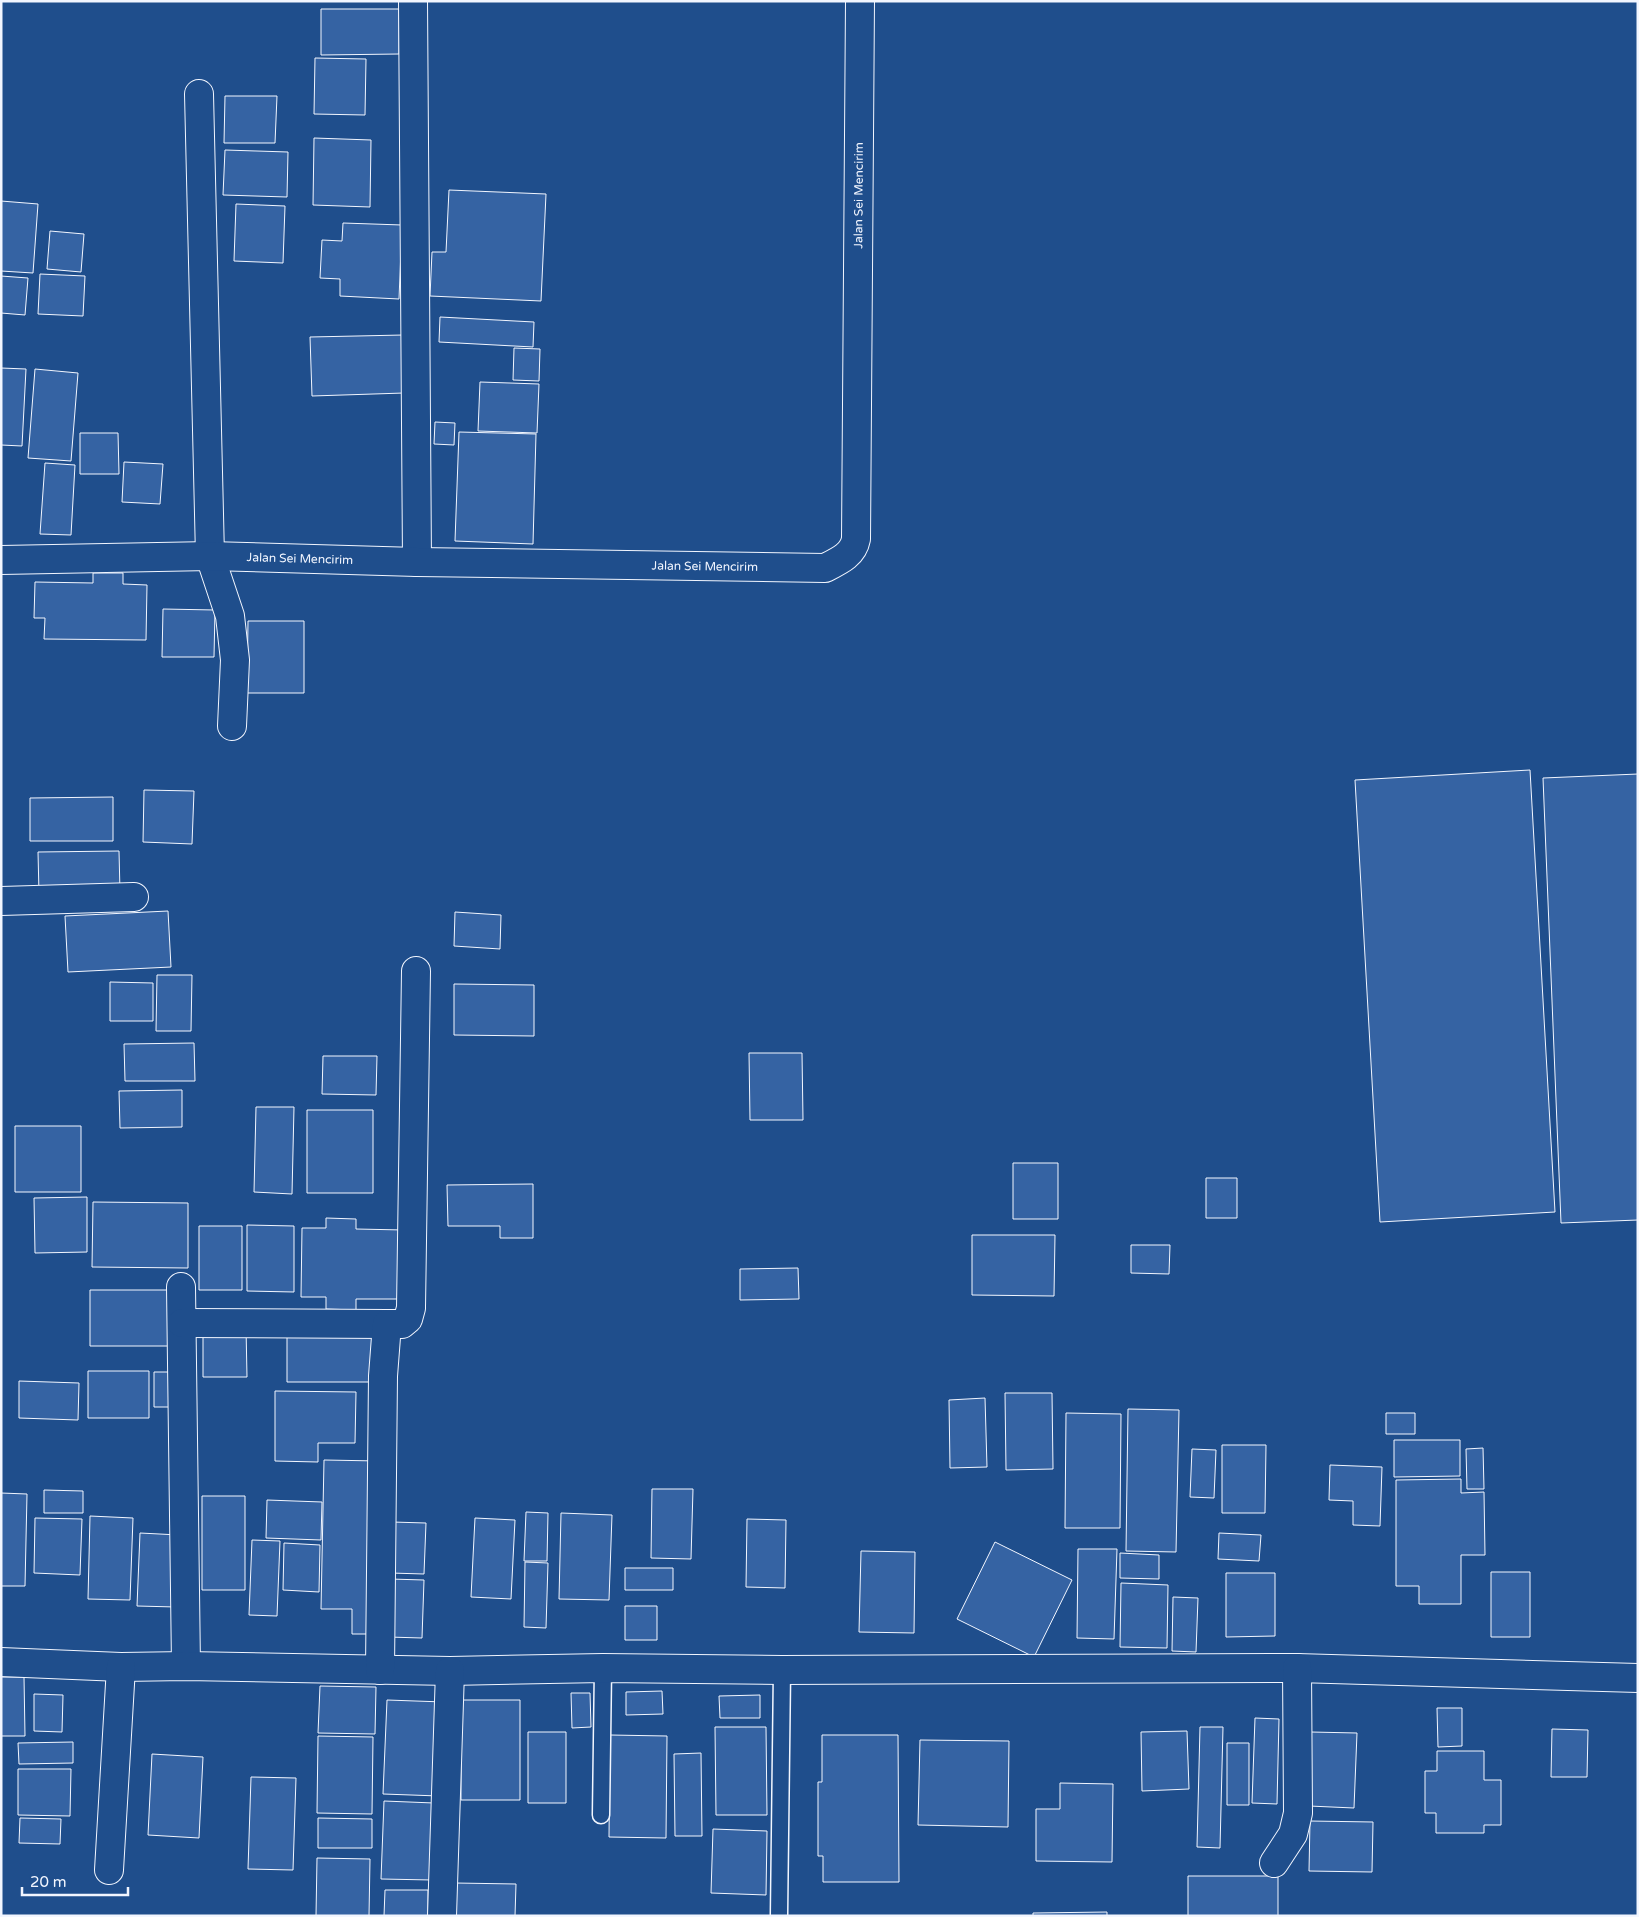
<svg xmlns="http://www.w3.org/2000/svg" width="1639" height="1917" font-family="'Varela Round',sans-serif">
<rect width="100%" height="100%" fill="#1f4e8c"/>
<path fill="#3563a3" stroke="#f2f6ff" d="M321,9H399V54L321,55Z
M315,58L366,59L365,115L314,114Z
M225,96H277L275,143H224Z
M314,138L371,140L370,207L313,205Z
M225,150L288,152L287,197L223,195Z
M449,190L546,194L541,301L430,296L432,252H446Z
M1,201L38,204L33,273L1,271Z
M236,204L285,206L283,263L234,261Z
M343,223L402,225L399,299L340,296V279L320,278L322,240L342,241Z
M50,231L84,234L81,272L47,269Z
M40,274L85,276L83,316L38,314Z
M1,276L28,278L25,315L1,313Z
M440,317L534,322L533,347L439,342Z
M403,335L404,393L312,396L310,337Z
M514,348L540,349L539,381L513,380Z
M1,368L26,369L22,446L1,445Z
M35,369L78,373L71,461L28,458Z
M480,382L539,384L537,433L478,431Z
M435,422L455,423L454,445L434,444Z
M459,432L536,434L533,544L455,541Z
M80,433H118L119,474H80Z
M124,462L163,464L160,504L122,502Z
M45,463L75,465L71,535L40,534Z
M93,573H123V584L147,585L146,640L44,639L45,618H34L35,582L93,583Z
M163,609L215,610L214,657H162Z
M248,621H304V693H247Z
M1530,770L1555,1212L1380,1222L1355,780Z
M1638,774V1220L1561,1223L1543,778Z
M144,790L194,791L192,844L143,842Z
M113,797V841H30V798Z
M119,851L120,892L39,894L38,852Z
M168,911L171,967L68,972L65,916Z
M455,912L501,915L500,949L454,946Z
M157,975H192L191,1031H156Z
M110,982L153,983V1021H110Z
M454,984L534,985V1036L454,1035Z
M194,1043L195,1081H125L124,1044Z
M749,1053H802L803,1120H750Z
M323,1056H377L376,1095L322,1094Z
M182,1090V1127L120,1128L119,1091Z
M256,1107H294L292,1194L254,1192Z
M307,1110H373V1193H307Z
M15,1126H81V1192H15Z
M1013,1163H1058V1219H1013Z
M1206,1178H1237V1218H1206Z
M533,1184V1238H500V1226H448L447,1185Z
M87,1197V1252L35,1253L34,1198Z
M93,1202L188,1203V1268L92,1267Z
M326,1218L356,1219V1229L404,1230L403,1299H356V1310L326,1309V1297H301L302,1228H326Z
M247,1225L294,1226V1292L247,1291Z
M199,1226H242V1290H199Z
M972,1235H1055L1054,1296L972,1295Z
M1131,1245H1170L1169,1274L1131,1273Z
M798,1268L799,1299L740,1300V1269Z
M90,1290H170V1346H90Z
M246,1327L247,1377H203V1328Z
M287,1333H373V1382H287Z
M88,1371H149V1418H88Z
M154,1372H176V1407H154Z
M19,1381L79,1383L78,1420L19,1418Z
M275,1391L356,1392L355,1443H318V1462L275,1461Z
M1005,1393H1052L1053,1469L1006,1470Z
M985,1398L987,1467L950,1468L949,1400Z
M1128,1409L1179,1410L1176,1552L1126,1551Z
M1066,1413L1121,1414L1120,1528H1065Z
M1386,1413H1415V1434H1386Z
M1394,1440H1460V1476L1394,1477Z
M1222,1445H1266L1265,1513H1222Z
M1483,1448L1484,1489H1467L1466,1449Z
M1192,1449L1216,1450L1214,1498L1190,1497Z
M324,1460L379,1461L376,1634H352V1609H321Z
M1330,1465L1382,1467L1380,1526L1353,1525V1501L1329,1500Z
M1461,1479V1493L1484,1492L1485,1555H1461V1604H1419V1586H1396V1480Z
M652,1489H693L691,1559L651,1558Z
M44,1490L83,1491V1513H44Z
M1,1493L27,1494L25,1586H1Z
M202,1496H245V1590H202Z
M267,1500L322,1502L321,1540L266,1538Z
M526,1512L548,1513L547,1561H524Z
M561,1513L612,1515L609,1600L559,1599Z
M90,1516L133,1518L130,1600L88,1599Z
M35,1518L82,1519L80,1575L34,1573Z
M475,1518L515,1520L511,1599L471,1597Z
M747,1519L786,1520L785,1588L746,1587Z
M392,1522L426,1523L424,1574L390,1573Z
M140,1533L179,1535L176,1607L137,1606Z
M1219,1533L1261,1535L1259,1561L1218,1559Z
M252,1540L280,1541L277,1616L249,1615Z
M995,1542L1072,1580L1034,1657L957,1619Z
M284,1543L320,1545L319,1592L283,1590Z
M1078,1549H1117L1114,1639L1077,1638Z
M861,1551L915,1552L914,1633L859,1632Z
M1120,1553L1159,1555V1579L1120,1578Z
M525,1562L548,1563L546,1628L524,1627Z
M625,1568H673V1590H625Z
M1491,1572H1530V1637H1491Z
M1226,1573H1275V1636L1226,1637Z
M390,1579L424,1580L422,1638L388,1637Z
M1121,1583L1168,1585L1167,1648L1120,1647Z
M1173,1597L1198,1598L1196,1652L1172,1651Z
M625,1606H657V1640H625Z
M1,1677H24L25,1736H1Z
M320,1686L376,1687L375,1734L318,1733Z
M662,1691L663,1714L626,1715V1692Z
M571,1693H590L591,1727L572,1728Z
M34,1694L63,1695L62,1732L34,1731Z
M760,1695V1718H720L719,1696Z
M387,1700L444,1702L439,1796L383,1794Z
M461,1700H520V1800H461Z
M1437,1708H1462V1746L1438,1747Z
M1255,1718L1279,1719L1277,1804L1252,1803Z
M715,1727H766L767,1815H716Z
M1200,1727H1223L1220,1848L1197,1847Z
M1552,1729L1588,1730L1587,1777H1551Z
M1187,1731L1189,1789L1142,1791L1141,1732Z
M528,1732H566V1803H528Z
M1311,1732L1357,1733L1354,1808L1309,1806Z
M610,1735L667,1736L666,1838L609,1837Z
M822,1735H898L899,1882H823V1856H818V1782H822Z
M318,1736L373,1737L372,1814L317,1813Z
M920,1740L1009,1741L1008,1827L918,1825Z
M73,1742V1763L19,1764L18,1743Z
M1227,1743H1249V1805H1227Z
M1437,1751H1484V1780H1501V1825H1484V1833H1436V1813H1425V1771H1437Z
M701,1753L702,1836H675L674,1754Z
M152,1754L203,1757L199,1838L148,1835Z
M18,1769H71L70,1816L18,1815Z
M251,1777L296,1778L293,1870L248,1869Z
M1060,1783L1113,1784L1112,1862L1036,1861V1809H1060Z
M384,1801L434,1803L432,1880L381,1879Z
M20,1818L61,1819L60,1844L19,1843Z
M318,1818L372,1819V1848H318Z
M1310,1821L1373,1822L1372,1872L1309,1871Z
M713,1829L767,1831L766,1895L711,1893Z
M317,1858L370,1859L369,1916H316Z
M1188,1876H1278V1916H1188Z
M455,1883L516,1884L515,1916H455Z
M385,1890H428V1916H384Z
M1107,1912V1916H1033V1913Z"/>
<g fill="none" stroke-linecap="round" stroke-linejoin="round">
<defs>
<path id="lane" d="M601,1815L603,1668
M779,1916L782,1670"/>
<g id="street">
<path d="M413,1L417,562"/>
<path d="M199,94L210,556L230,616L235,660L232,726"/>
<path id="s1" d="M1,560L210,556L417,562L825,568C839,561 853,555 856,539L860,1"/>
<path d="M1,901L134,897"/>
<path d="M181,1287L186,1666"/>
<path d="M182,1323L387,1324"/>
<path d="M1,1662L121,1667L186,1666L450,1671L603,1668L782,1670L1297,1668L1638,1678"/>
<path d="M380,1670L383,1376L387,1324H402L408,1319L411,1308L416,971"/>
<path d="M1274,1863L1293,1834L1298,1813L1297,1668"/>
<path d="M109,1870L121,1667"/>
<path d="M442,1916L450,1671"/>
</g>
</defs>
<use href="#lane" stroke="#f2f6ff" stroke-width="19"/>
<use href="#street" stroke="#f2f6ff" stroke-width="30"/>
<use href="#lane" stroke="#1f4e8c" stroke-width="16"/>
<use href="#street" stroke="#1f4e8c" stroke-width="28"/>
</g>
<g text-anchor="middle" dominant-baseline="central" stroke-width="4" stroke-linejoin="round" paint-order="stroke">
<g font-size="12" fill="#f2f6ff" stroke="#1f4e8c">
<text stroke="none"><textPath href="#s1" startOffset="1212">Jalan Sei Mencirim</textPath></text>
<text stroke="none"><textPath href="#s1" startOffset="299">Jalan Sei Mencirim</textPath></text>
<text stroke="none"><textPath href="#s1" startOffset="704">Jalan Sei Mencirim</textPath></text>
</g>
</g>
<rect width="1639" height="1917" fill="none" stroke="#f2f6ff" stroke-width="5"/>
<path d="M22 1887v8h106v-8" fill="none" stroke="#f2f6ff" stroke-width="2.5"/>
<text x="30" y="1887" font-size="15" fill="#f2f6ff" stroke="#1f4e8c" stroke-width="4" paint-order="stroke">20 m</text>
</svg>
